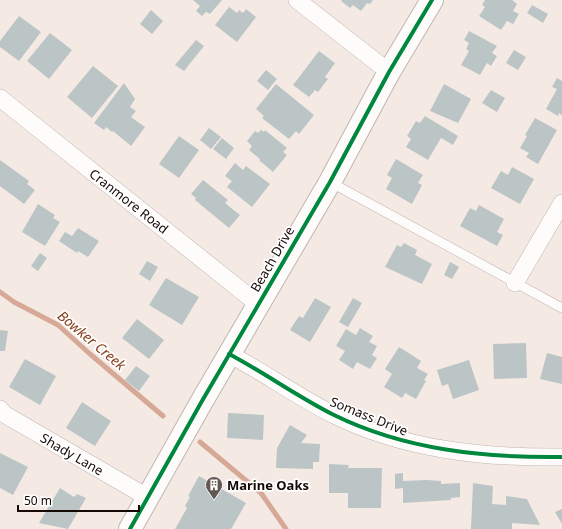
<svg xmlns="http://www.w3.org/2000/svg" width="562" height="529" font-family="'Noto Sans',sans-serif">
<rect width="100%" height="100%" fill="#f5e9e4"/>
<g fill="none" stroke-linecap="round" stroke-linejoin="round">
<path stroke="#d6a997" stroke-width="5" d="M0,292L14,302L58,325L90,354L163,416
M200,442L261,493L286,529"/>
</g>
<path fill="#bcc5c6" d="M193,0H222L210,14L206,12L202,16L196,11L200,6Z
M342,0H373L370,4L367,3L361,11L353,5L350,8L341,1Z
M485,0H512L517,4L513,11L519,14L513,24L507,21L501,30L479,16L485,7L482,5Z
M532,5L548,14L543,23L527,13Z
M229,7L237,13L239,10L243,13L246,9L256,17L237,42L215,25Z
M151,10L163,21L152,34L140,24Z
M19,16L41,32L19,61L0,47V41Z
M469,31L497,46L492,53L497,56L491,66L487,63L480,75L461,65L469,51L466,49L469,43L464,40Z
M50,33L72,50L49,79L27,61Z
M196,40L204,46L184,71L175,65Z
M514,50L526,57L518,70L506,63Z
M319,51L335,63L325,77L328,79L318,92L315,90L309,97L293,85Z
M93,66L118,86L92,118L67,97Z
M266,70L277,79L268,90L257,81Z
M557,78L562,81V115L559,113L558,116L546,109L557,89L552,87Z
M124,83L135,99L130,107L136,111L131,117L145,127L131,146L113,131L112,132L106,127L104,130L94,123Z
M276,84L314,115L299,134L296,131L289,139L262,118L264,116L256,109Z
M444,84L471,99L458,123L430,111Z
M491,90L505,98L497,112L482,103Z
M425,116L458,136L453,145L441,138L428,160L406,147L411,139L407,136L416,121L420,123Z
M535,118L557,130L538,164L526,157L529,153L520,148L527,136L525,135Z
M209,128L221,137L211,149L200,140Z
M261,130L264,132L265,130L287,148L283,152L287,155L273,172L259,160L260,159L249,150L252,146L247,141L255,131L258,133Z
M179,136L199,150L179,178L159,164Z
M222,138L234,148L226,159L213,149Z
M396,159L423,175L418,183L422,185L412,204L386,189L392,178L387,175Z
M0,160L29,181L27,184L35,190L24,204L0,186Z
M235,163L243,170L246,166L270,184L252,207L227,187L232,181L225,176Z
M512,167L534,179L520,204L491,188L501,171L508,175Z
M203,180L228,200L225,203L240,215L229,228L195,200L196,198L191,194Z
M38,204L55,215L53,218L60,222L45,246L22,232Z
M479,205L504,219L497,232L503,235L497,246L460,226L470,208L476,211Z
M78,228L99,241L88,257L78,251L77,253L59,241L65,232L72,236Z
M404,243L417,250L415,255L432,264L422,284L385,267L397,245L401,247Z
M40,253L47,258L38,271L31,266Z
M147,261L158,267L150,281L139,274Z
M450,262L459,267L452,279L444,275Z
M166,278L199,297L182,325L149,305Z
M315,298L331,307L310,342L290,330L299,316L303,318Z
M353,298L362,303L348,327L339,322Z
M137,319L164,340L149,359L122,338Z
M360,328L373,336L369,342L377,346L372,355L377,358L370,369L357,362L353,369L339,360L345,351L336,346L346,329L356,335Z
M0,330L8,331L5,351H0Z
M526,343L527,378L494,379L493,344Z
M399,347L421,361L417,368L428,374L424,380L426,381L416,399L405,393L402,398L384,387L392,374L385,369Z
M547,353L562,357V384L540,379Z
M25,359L56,376L40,405L9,387Z
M469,360L479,390L453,399L448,384L442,386L437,370Z
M136,366L150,376L139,391L125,380Z
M82,402L111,421L95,446L66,428Z
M228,413L264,415L263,440L227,438Z
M290,425L307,435L301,443L320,444L319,462H313V469L276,468L277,448Z
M0,453L28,467L13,495L0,488Z
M329,464L349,465L348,468H382L381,508H348V493H329Z
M403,473V481L427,480L441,481V484L460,483V497L451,498V500L403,503V488L395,489V474Z
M199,476L246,503L231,529H175L187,508L185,506L190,497L188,496Z
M473,483L493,486L492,504L506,505V496L527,499L540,525L512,523V529H471Z
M60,488L74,497L77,494L86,498L68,529L39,523Z
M562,509V524L555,512Z"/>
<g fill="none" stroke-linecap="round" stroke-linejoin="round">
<defs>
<path id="lane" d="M330,182L562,308"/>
<path id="street" d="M297,0L389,72
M0,98L258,304
M515,283L562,203
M229,354C265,373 298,397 334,415C405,450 485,458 562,457
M0,409L4,414L147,497"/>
<path id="secondary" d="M130,529L202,401L330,182L389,72L432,0"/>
</defs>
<use href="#lane" stroke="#c1b5b1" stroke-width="10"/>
<use href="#street" stroke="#c1b5b1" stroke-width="18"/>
<use href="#secondary" stroke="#c1b5b1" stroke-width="24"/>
<use href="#lane" stroke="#fefcfb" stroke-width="9"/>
<use href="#street" stroke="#fefcfb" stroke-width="17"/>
<use href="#secondary" stroke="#fefcfb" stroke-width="22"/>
<defs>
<path id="cycleway" d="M229,354C265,373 298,397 334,415C405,450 485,458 562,457
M130,529L202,401L330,182L389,72L432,0"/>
</defs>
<use href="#cycleway" stroke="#fff" stroke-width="6"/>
<use href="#cycleway" stroke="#00873e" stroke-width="4"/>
</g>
<defs>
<symbol id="building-pin" viewBox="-11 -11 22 30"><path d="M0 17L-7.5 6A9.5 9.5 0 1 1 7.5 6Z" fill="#635753" stroke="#fff"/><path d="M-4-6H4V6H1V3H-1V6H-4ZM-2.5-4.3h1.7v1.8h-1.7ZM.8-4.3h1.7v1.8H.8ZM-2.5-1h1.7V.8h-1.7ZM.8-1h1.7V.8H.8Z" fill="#fff"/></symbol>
</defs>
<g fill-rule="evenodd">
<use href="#building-pin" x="204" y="475" width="20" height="27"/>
</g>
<g text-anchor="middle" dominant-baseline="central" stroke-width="3.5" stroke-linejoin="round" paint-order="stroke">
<g font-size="13" fill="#140905" stroke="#fff">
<text transform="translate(129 201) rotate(38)">Cranmore Road</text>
<text transform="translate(272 259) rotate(-60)">Beach Drive</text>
<text transform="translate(369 416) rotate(22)">Somass Drive</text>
<text transform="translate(72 454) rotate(30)">Shady Lane</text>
</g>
<g font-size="13" font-weight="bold" fill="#140905" stroke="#fff" text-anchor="start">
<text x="227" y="485">Marine Oaks</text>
</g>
<g font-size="14" font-style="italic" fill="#863e1b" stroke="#fff">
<text transform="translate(92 340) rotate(40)">Bowker Creek</text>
</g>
</g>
<path d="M18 505v6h121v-6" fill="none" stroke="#140905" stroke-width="2"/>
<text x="24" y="505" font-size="12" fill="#140905" stroke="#ffffff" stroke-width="3" paint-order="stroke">50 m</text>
</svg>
